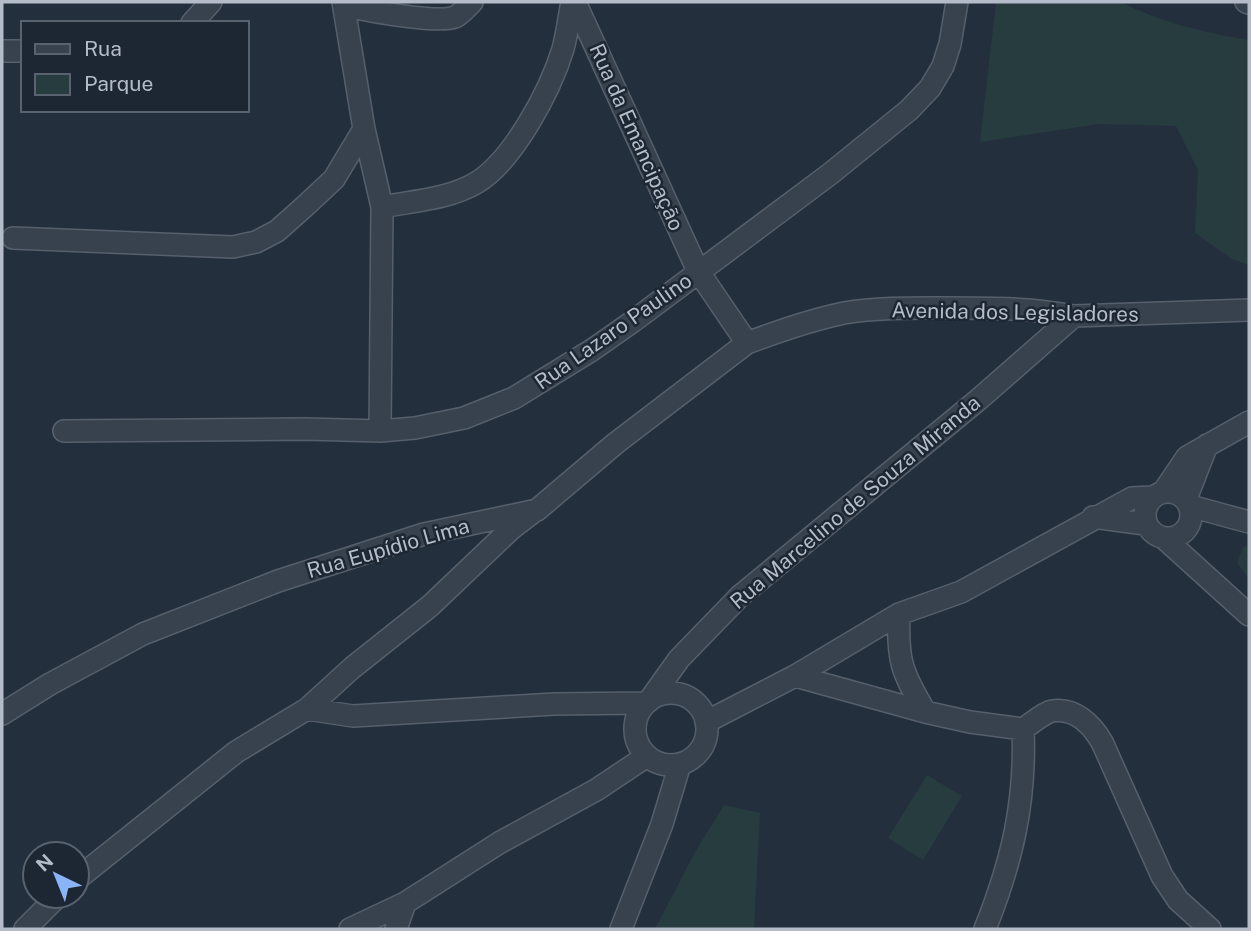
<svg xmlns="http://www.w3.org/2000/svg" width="1251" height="931" font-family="'Public Sans',sans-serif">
<rect width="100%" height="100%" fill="#242f3e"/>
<path fill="#263c3f" d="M996,2H1120C1161,22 1205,33 1249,40V265L1232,259L1195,233L1198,170L1176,126L1099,124L980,142Z
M1249,545V579L1237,563L1243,547Z
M927,775L962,796L923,860L888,838Z
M724,805L760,813L754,929H655L695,852Z"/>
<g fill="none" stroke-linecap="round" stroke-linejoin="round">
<defs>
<path id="street" d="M343,2L364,129L382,207L380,431
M575,2L698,271L747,343C779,331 811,320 844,313C879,307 916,308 951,308C993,308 1033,308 1074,316L1249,310
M1246,2L1249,3
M344,6C366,10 436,24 455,17C461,14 467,7 472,2
M192,23L211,2
M2,51H23
M382,207C412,201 449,199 476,183C513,161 550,91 563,49C567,34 569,17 572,2
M13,238L233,247L256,242L277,231L304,207L334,179L364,129
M64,431L306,429L380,431L415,428L464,418L514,398L592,350L632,322L830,174L909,110L930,88L943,66L950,44L957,2
M1164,491L1187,457L1249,422
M1145 515a23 23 0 1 1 46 0a23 23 0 1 1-46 0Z
M1186,499L1207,445
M1190,506L1249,522
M1093,517L1145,524
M1165,539L1249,615
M899,614C897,662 902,671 925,712
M795,676L925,712L970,722L1023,729C1031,724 1043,713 1052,711C1075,707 1092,725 1102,742L1162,876L1178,900L1210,929
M635 729a36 36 0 1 1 72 0a36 36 0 1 1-72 0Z
M649,701L679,659L740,596L978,400L1074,316
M307,709L353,716L554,704L646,703
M2,714L50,684L143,634L278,581L424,534L537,510L616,443L747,343
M706,722L795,676L899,614L961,592L1132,498L1152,497
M77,879L236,752L307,709L352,668L430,606L511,529L532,513
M25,929L58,896
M350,929L405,903L499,843L596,790L647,756
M396,929L405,903
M621,929L662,824L680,764
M985,929C1012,861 1026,803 1023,729"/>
</defs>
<use href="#street" stroke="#565f6c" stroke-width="24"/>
<use href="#street" stroke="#38414e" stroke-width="21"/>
</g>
<g text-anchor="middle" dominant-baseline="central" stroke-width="5" stroke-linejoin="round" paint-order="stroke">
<g font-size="21" fill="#b4bcc9" stroke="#1d2633">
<text transform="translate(637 137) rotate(66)">Rua da Emancipação</text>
<text transform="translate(1015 312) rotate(1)">Avenida dos Legisladores</text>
<text transform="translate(613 331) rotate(-35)">Rua Lazaro Paulino</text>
<text transform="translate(855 502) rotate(-40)">Rua Marcelino de Souza Miranda</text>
<text transform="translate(388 548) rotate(-16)">Rua Eupídio Lima</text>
</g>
</g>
<rect width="1251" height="931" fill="none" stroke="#b4bcc9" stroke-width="7"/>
<rect x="21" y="21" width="228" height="91" fill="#1d2633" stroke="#59626f" stroke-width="2"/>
<rect x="35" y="44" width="35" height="10" fill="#38414e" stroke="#59626f" stroke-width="2"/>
<text x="84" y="56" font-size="21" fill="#b4bcc9">Rua</text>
<rect x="35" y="74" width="35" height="21" fill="#263c3f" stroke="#59626f" stroke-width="2"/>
<text x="84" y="91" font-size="21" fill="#b4bcc9">Parque</text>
<g transform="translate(56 875) rotate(317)"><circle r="33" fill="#1d2633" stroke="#59626f" stroke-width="2"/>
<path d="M0-5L12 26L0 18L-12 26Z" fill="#8ab4f8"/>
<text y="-10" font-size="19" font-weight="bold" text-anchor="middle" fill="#b4bcc9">N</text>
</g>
</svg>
